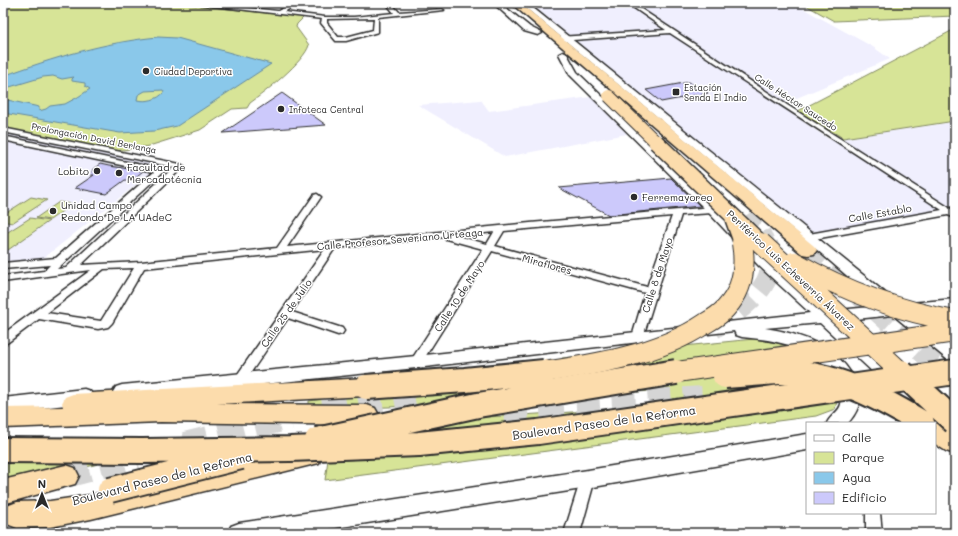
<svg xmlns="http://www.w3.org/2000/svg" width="958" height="536" font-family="Mali,sans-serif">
<rect width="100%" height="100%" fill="#fff"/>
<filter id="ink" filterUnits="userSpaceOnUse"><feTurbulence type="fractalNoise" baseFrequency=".025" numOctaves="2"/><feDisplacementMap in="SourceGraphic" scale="8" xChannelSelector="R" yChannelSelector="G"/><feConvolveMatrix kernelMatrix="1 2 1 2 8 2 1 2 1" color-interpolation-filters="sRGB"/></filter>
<g filter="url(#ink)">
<path fill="#f0effe" d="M530,3H793L873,47L890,59L787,102L780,106L830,140L955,122V209L953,208L809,233Z
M591,97L627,134L505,157L418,105L481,100L489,111Z
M3,128L167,160L40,261L3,267Z"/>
<path fill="#d7e497" stroke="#818861" d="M3,3L33,5L61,3H174L304,17L297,24L296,27L309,45C305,61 264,93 250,103L247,108L232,109L200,130L181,136L149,146L116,151L3,128Z
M802,3H955V16L834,21Z
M955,29V121L843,138L798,111Z
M31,197L47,200L12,223L3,221V215Z
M59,202L72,204L50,220L36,218Z
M30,218L49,221L8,250L3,248V235Z
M754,339C785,344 825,350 835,385C838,395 838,399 835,409L816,416L325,480L333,426L657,407L653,391L389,407L309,409V401L406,389L578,381L562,358Z
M3,462L98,464L3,489Z"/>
<path fill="#8ac8ea" stroke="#64899e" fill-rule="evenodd" d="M158,37L177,38L271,64L177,126L154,131L120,133L3,113V99L39,107V111L46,109L50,106L65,104L78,97L90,89L85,86V83L72,81V79L74,77L62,79L53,76L43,77L3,89V76C53,58 105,42 158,37ZM163,90L164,92C158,100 146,102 137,100L138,95L145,91Z"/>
<path fill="#ccc9fb" stroke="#2b2b2b" d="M689,82L708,93L661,102L646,90Z
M282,93L326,125L223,133Z
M100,164L109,166L143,171L131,181L125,180L106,194L75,188L94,175H91L93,169Z
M671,178L700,206L609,215L559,188Z"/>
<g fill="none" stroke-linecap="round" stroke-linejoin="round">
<path stroke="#d5d5d5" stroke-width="15" stroke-dasharray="15 8" stroke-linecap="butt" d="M751,212L761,227L768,244"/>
<path stroke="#d5d5d5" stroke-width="20" stroke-dasharray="20 10" stroke-linecap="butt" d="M808,250L945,373
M714,329C722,324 729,318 737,312C761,292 778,276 768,243"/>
<path stroke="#d5d5d5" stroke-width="24" stroke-dasharray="24 12" stroke-linecap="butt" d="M944,372L951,378
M873,391L901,395L934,405
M323,410L414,394
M504,410L702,398
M185,444L290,418
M66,476L137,457"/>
<defs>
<path id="street" d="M188,3H203L278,11L293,3H299L284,12L325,17H354L394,13L386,3H391L399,12L442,9L444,10L378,17V32L346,41H336L321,23L322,19ZM374,18L373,30L346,37H338L327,23V19Z
M313,3H382L380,4L341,6Z
M627,3H632L787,105L951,209H955V218L948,215L809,240L806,239L804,237L806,235L809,234L942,210L670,33L559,41L556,39L559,37L666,30Z
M3,128L180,164L184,166L81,265L141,262L277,248L314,195L317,194L321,197L287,247L530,223L713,207L717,210L713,213L681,215L642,340H634L632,337L645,293L492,251L420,365L416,366L412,365L410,362L412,359L483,249L446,239L445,237L335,248L292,312L342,328L344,331L342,334L338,335L288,318L243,384L239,386L235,384L233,381L235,378L325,249L144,268L112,323L108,327L98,329L39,319L7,343L3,344V334L91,270L3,282V276L44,271L50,265L3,269V263L56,258L154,172L3,140V136L160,169L164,171L57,269L66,268L174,167L3,132ZM672,216L647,287L495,246L504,231ZM494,232L487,244L457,236ZM134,268L101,321L47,313L104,269Z
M588,473L593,474L595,479L580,533H564L581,479L583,474Z
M866,513H880L882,533H866Z"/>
<path id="secondary" d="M493,3H500L530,27L542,33L538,35L524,31Z
M520,3H527L899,304L955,299V309L911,313L955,348V363L949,361L893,315L838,321L901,377L904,382L901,387L895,389L889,387L820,323L765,328C802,334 841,347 856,383C863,398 859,411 848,423H827C830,416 840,411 841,404C844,392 839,381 832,372C810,346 775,340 742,337L736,335L734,331L416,368L122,399L116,397L113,392L116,387L122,385L416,356L810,313L759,266L709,213L570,75L559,54L563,52L567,54L577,72L717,207L769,260L827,311L882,306L794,230Z
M84,389L90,391L93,396L90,401L84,403L3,412V398Z
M807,434V450L588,488L304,533H228L231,526L239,523L588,470Z"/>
<path id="highway" d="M511,3H520L814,246L817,250L814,254L808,255L802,254Z
M366,378L374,381L377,387L374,393L366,396L217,404L367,405L375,408L379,415L375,422L367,425L161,422L3,428V408L63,407L62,403L65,397L73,394Z
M935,421L943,424L955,431V454L946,451L935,444V423H929Z
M310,444L319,447L322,455L319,463L91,519L50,527L17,528L7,524L4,515L7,506L17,502L50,501L91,495Z
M66,465L75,468L79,476L75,484L3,504V480Z"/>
</defs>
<use href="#street" stroke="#2b2b2b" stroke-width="3"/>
<use href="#secondary" stroke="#2b2b2b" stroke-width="3"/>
<use href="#highway" stroke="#2b2b2b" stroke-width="3"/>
<use href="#street" fill="#fff" fill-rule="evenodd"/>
<use href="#secondary" fill="#fff" fill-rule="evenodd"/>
<use href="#highway" fill="#fcdcac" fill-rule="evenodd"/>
<defs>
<path id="highway-bridge-far3" d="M609,96L657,143"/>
<path id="highway-bridge-far2" d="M656,142L762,244
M733,219L742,244"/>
<path id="highway-bridge-far1" d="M761,243L902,373
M794,262C845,291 897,311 955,321
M537,373C593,365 659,355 706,323C713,319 720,315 726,308C743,290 746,267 742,243
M670,373L955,332
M757,373H801
M950,373L955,372"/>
<path id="highway-bridge" d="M782,372C832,372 879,397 922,423
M901,372L955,422
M725,376L778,372
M366,387L465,380L544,372
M317,440L478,405L676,372
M3,450L142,451L290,449L419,444L538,432L955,372
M110,490L241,457"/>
</defs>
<use href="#highway-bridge-far3" stroke="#2b2b2b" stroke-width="14" stroke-linecap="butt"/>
<use href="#highway-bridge-far2" stroke="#2b2b2b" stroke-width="18" stroke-linecap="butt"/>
<use href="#highway-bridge-far1" stroke="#2b2b2b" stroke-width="22" stroke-linecap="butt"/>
<use href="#highway-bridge" stroke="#2b2b2b" stroke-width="28" stroke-linecap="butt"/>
<use href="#highway-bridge-far3" stroke="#fcdcac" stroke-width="12"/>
<use href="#highway-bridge-far2" stroke="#fcdcac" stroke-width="15"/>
<use href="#highway-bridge-far1" stroke="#fcdcac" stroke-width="20"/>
<use href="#highway-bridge" stroke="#fcdcac" stroke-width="24"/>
</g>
</g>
<g fill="#2b2b2b" stroke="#fff" stroke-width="1.5">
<circle cx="146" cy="71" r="4"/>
<rect x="672" y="88" width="8" height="8" rx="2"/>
<circle cx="281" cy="109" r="4"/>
<circle cx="97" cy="171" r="4"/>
<circle cx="119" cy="173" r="4"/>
<circle cx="634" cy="197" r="4"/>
<circle cx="53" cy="211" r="4"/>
</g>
<g text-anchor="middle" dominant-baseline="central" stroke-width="3" stroke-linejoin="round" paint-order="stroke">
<g font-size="9" fill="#2b2b2b" stroke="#fff" text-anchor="start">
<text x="154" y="71">Ciudad Deportiva</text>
<text x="684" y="87">Estación<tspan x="684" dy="10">Senda El Indio</tspan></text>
<text x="289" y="109">Infoteca Central</text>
</g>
<g font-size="9" fill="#2b2b2b" stroke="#fff">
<text transform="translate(796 102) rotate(33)">Calle Héctor Saucedo</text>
<text transform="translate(94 138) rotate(11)">Prolongación David Berlanga</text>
</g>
<g font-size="10" fill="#2b2b2b" stroke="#fff" text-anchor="start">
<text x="127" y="167">Facultad de<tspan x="127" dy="12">Mercadotécnia</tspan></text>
<text x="89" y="171" text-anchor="end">Lobito</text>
<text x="642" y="197">Ferremayoreo</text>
<text x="61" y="205">Unidad Campo<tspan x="61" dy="12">Redondo De LA UAdeC</tspan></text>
</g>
<g font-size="10" fill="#2b2b2b" stroke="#fff">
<text transform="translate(880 213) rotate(-10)">Calle Establo</text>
<text transform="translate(400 239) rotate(-5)">Calle Profesor Severiano Urteaga</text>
<text transform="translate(547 264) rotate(15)">Miraflores</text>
<text transform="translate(791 270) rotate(43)">Periférico Luis Echeverría Álvarez</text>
<text transform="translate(657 275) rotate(-72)">Calle 8 de Mayo</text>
<text transform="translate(459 296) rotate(-57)">Calle 10 de Mayo</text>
<text transform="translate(286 313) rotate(-55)">Calle 25 de Julio</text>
</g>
<g font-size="12" fill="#2b2b2b" stroke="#fff">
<text transform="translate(604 422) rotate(-8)">Boulevard Paseo de la Reforma</text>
<text transform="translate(162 478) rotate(-14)">Boulevard Paseo de la Reforma</text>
</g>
</g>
<rect width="958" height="536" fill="none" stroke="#fff" stroke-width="16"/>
<rect x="8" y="8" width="942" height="520" fill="none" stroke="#2b2b2b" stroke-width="1.5" filter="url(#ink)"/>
<rect x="806" y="422" width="130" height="92" fill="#ffffff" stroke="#aaaaaa"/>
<rect x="814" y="435" width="20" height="6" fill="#ffffff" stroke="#aaaaaa"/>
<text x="842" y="442" font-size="12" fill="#2b2b2b">Calle</text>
<rect x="814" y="452" width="20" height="12" fill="#d7e497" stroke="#aaaaaa"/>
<text x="842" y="462" font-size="12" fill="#2b2b2b">Parque</text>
<rect x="814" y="472" width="20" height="12" fill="#8ac8ea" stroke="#aaaaaa"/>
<text x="842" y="482" font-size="12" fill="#2b2b2b">Agua</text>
<rect x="814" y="492" width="20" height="12" fill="#ccc9fb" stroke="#aaaaaa"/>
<text x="842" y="502" font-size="12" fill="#2b2b2b">Edificio</text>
<g transform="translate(42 494)" stroke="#ffffff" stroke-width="3" paint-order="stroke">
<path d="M0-3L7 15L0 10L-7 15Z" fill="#2b2b2b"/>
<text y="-6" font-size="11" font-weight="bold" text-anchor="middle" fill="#2b2b2b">N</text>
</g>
</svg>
